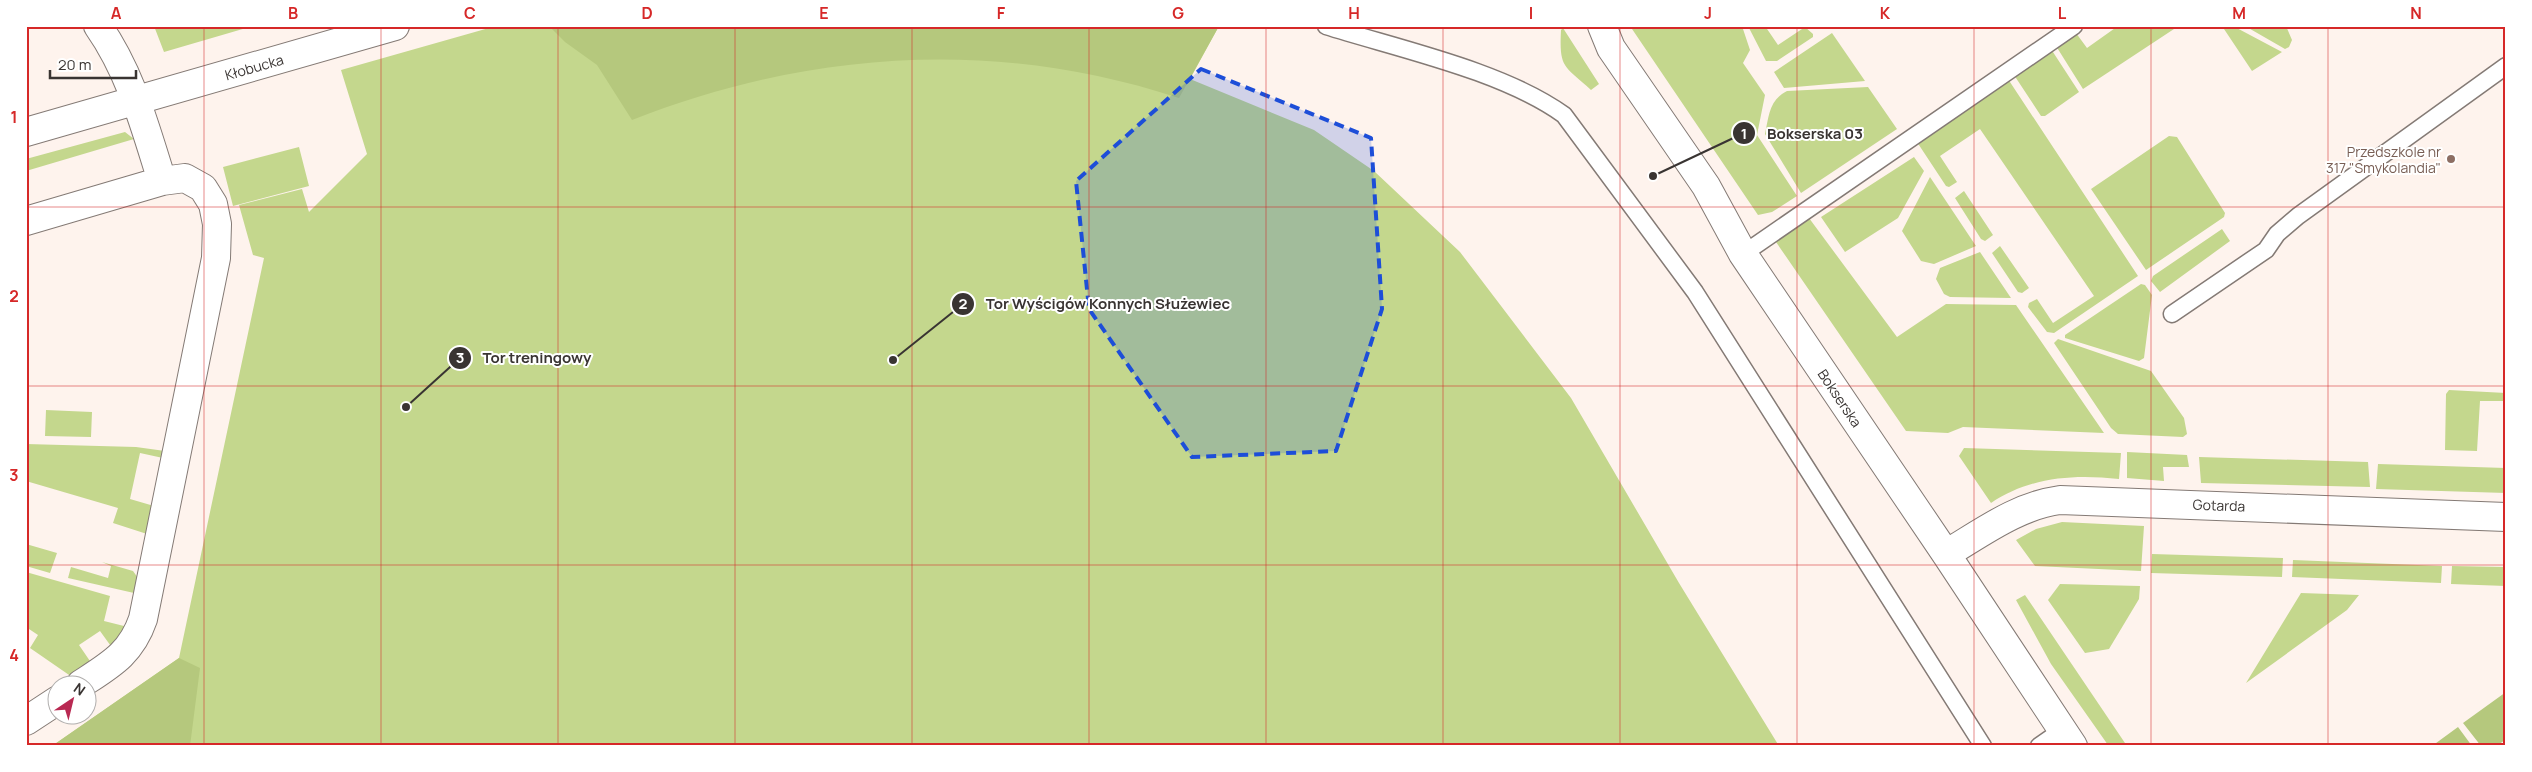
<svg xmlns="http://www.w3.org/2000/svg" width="2532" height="772" font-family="Manrope,sans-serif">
<rect width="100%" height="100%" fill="#fef3ed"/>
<path fill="#c4d78d" d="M154,26H253L164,52Z
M496,26H1219L1190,79L1314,130L1374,171L1460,252L1571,398L1679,583L1779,746H52L179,658L264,258L253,255L239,205L302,189L309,212L367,154L341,70Z
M1630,26H1742L1750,50L1743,63L1765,95L1757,135L1797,196L1772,212L1758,215Z
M1748,26H1765L1778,45L1805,27L1813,34V37L1777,61H1766Z
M2118,26H2172L2174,29L2083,89L2056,46L2076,33L2087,48Z
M2222,26H2233L2282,52L2252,71Z
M2245,26H2286L2292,40L2289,47L2285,49Z
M1563,28L1599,84L1591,90C1564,65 1559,69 1561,30Z
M1832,33L1865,81L1784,88L1774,72Z
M2051,49L2079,92L2045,116H2041L2014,75Z
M2008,79L2138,276L2054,333L2047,332L2028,307L2029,303L2037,299L2053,323L2094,296L1980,129L1940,156L1957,182L1949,187L1946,186L1917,142Z
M1868,87L1897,129L1801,193L1765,134C1769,116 1769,100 1787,91Z
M125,132L134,139L26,171V159Z
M2169,136L2177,137L2225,213L2224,217L2146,270L2091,189Z
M299,147L309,186L233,206L223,167Z
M1914,157L1924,171L1898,218L1845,252L1821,217Z
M1930,177L1976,246L1934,264L1921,261L1902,231Z
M1964,191L1993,235L1985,241L1981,239L1955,198Z
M1809,218L1897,337L1946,304L2016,305L2104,433L1963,427L1948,433L1906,431L1776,242L1786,230Z
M2222,229L2230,241L2160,292L2151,281L2153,276Z
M2000,246L2029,288L2022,293L2018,292L1992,253Z
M1980,252L2011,298L1950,297L1944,294L1936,279L1940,268Z
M2141,284L2145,285L2152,295L2144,358L2139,361L2065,338V335Z
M2058,339L2151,371L2184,418L2187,434L2183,437L2118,434L2111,428L2054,343Z
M2449,390L2506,393V401H2480L2477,451L2445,450L2446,394Z
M46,410L92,412L91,437L45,436Z
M26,444L136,447L165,451L163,458L140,453L130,499L154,506L147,534L113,523L118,508L26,481Z
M1964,448L2121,453L2119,479C2073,474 2030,477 1991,503L1959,456Z
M2127,452L2187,455L2189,467H2163L2164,481L2127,478Z
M2199,457L2368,462L2370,487L2201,483Z
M2378,464L2506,468V493L2376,489Z
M2062,522L2144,526L2141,571L2035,566L2016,540L2036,529Z
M26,544L57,553L50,573L26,566Z
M2152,554L2283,558L2282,577L2151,573Z
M2293,560L2442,566L2441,583L2292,577Z
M102,562L133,571L138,578L134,593L68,578L71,567L108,578L111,566Z
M2452,566L2506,567V586L2451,584Z
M26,572L110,596L104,621L128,627L113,649L100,631L79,645L92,664L72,677L30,648L38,635L26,627Z
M2060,584L2140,586L2139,599L2109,649L2085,653L2048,600Z
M2301,593L2359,595L2347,610L2246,683Z
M2025,595L2127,746L2108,745L2051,664L2016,600Z"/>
<path fill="#b5c87d" d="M549,26H1219L1179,98C997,38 810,50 632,120L597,65L565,42Z
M179,658L200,668L190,746H52Z
M2506,692V739L2497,746H2481L2463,723Z
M2458,727L2472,746H2432Z"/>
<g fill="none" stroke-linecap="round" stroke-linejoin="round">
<defs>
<path id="service" d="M1326,26C1399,49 1503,71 1564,115L1695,292L1983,746
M1743,254L2074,26
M2172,314L2266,250L2277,234L2298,216L2506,66
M2039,746L2062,730"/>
<path id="minor" d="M1602,26L1611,48L1706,186L1743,254L1946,554L2073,746
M26,221L162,181
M1946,554C1983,532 2017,506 2060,500L2506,517
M81,684C110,665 131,654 143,619L216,258L217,224L213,204L203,188L185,178L162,181C145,127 131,73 98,26
M26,721L58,700"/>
<path id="tertiary" d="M26,132L395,26"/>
</defs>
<use href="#service" stroke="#847a75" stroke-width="19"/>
<use href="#minor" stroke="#847a75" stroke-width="30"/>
<use href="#tertiary" stroke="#847a75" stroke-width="30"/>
<use href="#service" stroke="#fff" stroke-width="16"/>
<use href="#minor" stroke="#fff" stroke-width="28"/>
<use href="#tertiary" stroke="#fff" stroke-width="28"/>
</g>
<path fill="#1d4ed8" fill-opacity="0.2" stroke="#1d4ed8" stroke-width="4" stroke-dasharray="10 6" stroke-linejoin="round" d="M1201,69L1371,138L1382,309L1336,451L1192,457L1089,309L1076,181Z"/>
<path fill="none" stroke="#d62828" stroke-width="1" stroke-opacity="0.55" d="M204,26V746M381,26V746M558,26V746M735,26V746M912,26V746M1089,26V746M1266,26V746M1443,26V746M1620,26V746M1797,26V746M1974,26V746M2151,26V746M2328,26V746M26,207H2506M26,386H2506M26,565H2506"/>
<circle fill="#8d6e63" stroke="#fff" stroke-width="2" cx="2451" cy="159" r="5"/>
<g text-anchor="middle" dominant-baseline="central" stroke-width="4" stroke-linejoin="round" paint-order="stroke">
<g font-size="14" fill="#393432" stroke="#fff">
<text transform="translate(254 67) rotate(-16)">Kłobucka</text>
<text transform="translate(1840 398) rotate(56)">Bokserska</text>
<text transform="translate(2219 505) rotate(2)">Gotarda</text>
</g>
<g font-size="14" fill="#785e54" stroke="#fff" text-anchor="end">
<text x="2441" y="151">Przedszkole nr<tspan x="2441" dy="16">317 "Smykolandia"</tspan></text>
</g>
</g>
<path fill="none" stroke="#393432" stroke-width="2" d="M1653 176L1744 133M893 360L963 304M406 407L460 358"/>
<g fill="#393432" stroke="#fff" stroke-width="2">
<circle cx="1653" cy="176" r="5"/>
<circle cx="893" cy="360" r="5"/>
<circle cx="406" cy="407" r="5"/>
<circle cx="1744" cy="133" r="12"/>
<circle cx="963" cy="304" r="12"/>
<circle cx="460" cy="358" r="12"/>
</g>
<g font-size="15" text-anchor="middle" font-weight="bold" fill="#fff">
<text x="1744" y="139">1</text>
<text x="963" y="309">2</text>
<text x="460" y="363">3</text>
</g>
<g font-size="15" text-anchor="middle" font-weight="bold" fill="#393432" stroke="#fff" stroke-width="4" stroke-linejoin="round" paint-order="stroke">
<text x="1815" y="139">Bokserska 03</text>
<text x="1108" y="309">Tor Wyścigów Konnych Służewiec</text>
<text x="537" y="363">Tor treningowy</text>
</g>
<rect width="2532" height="772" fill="none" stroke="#ffffff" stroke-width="55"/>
<g transform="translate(72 700) rotate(35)"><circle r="24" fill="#ffffff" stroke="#b0aead"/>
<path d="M0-4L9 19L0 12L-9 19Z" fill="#b92952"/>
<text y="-8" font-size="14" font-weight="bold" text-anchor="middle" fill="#393432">N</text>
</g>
<path d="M50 70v8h86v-8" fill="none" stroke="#393432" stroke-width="2.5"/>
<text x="58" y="70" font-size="15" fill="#393432" stroke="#ffffff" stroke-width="4" paint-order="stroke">20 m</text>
<rect x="28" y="28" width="2476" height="716" fill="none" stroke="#d62828" stroke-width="2"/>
<g font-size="16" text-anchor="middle" font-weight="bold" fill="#d62828">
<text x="116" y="19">A</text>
<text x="293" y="19">B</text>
<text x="470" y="19">C</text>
<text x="647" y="19">D</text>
<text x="824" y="19">E</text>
<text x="1001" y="19">F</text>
<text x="1178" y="19">G</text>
<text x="1354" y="19">H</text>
<text x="1531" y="19">I</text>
<text x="1708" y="19">J</text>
<text x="1885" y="19">K</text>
<text x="2062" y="19">L</text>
<text x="2239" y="19">M</text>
<text x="2416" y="19">N</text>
<text x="14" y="123">1</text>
<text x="14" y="302">2</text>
<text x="14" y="481">3</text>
<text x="14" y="661">4</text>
</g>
</svg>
